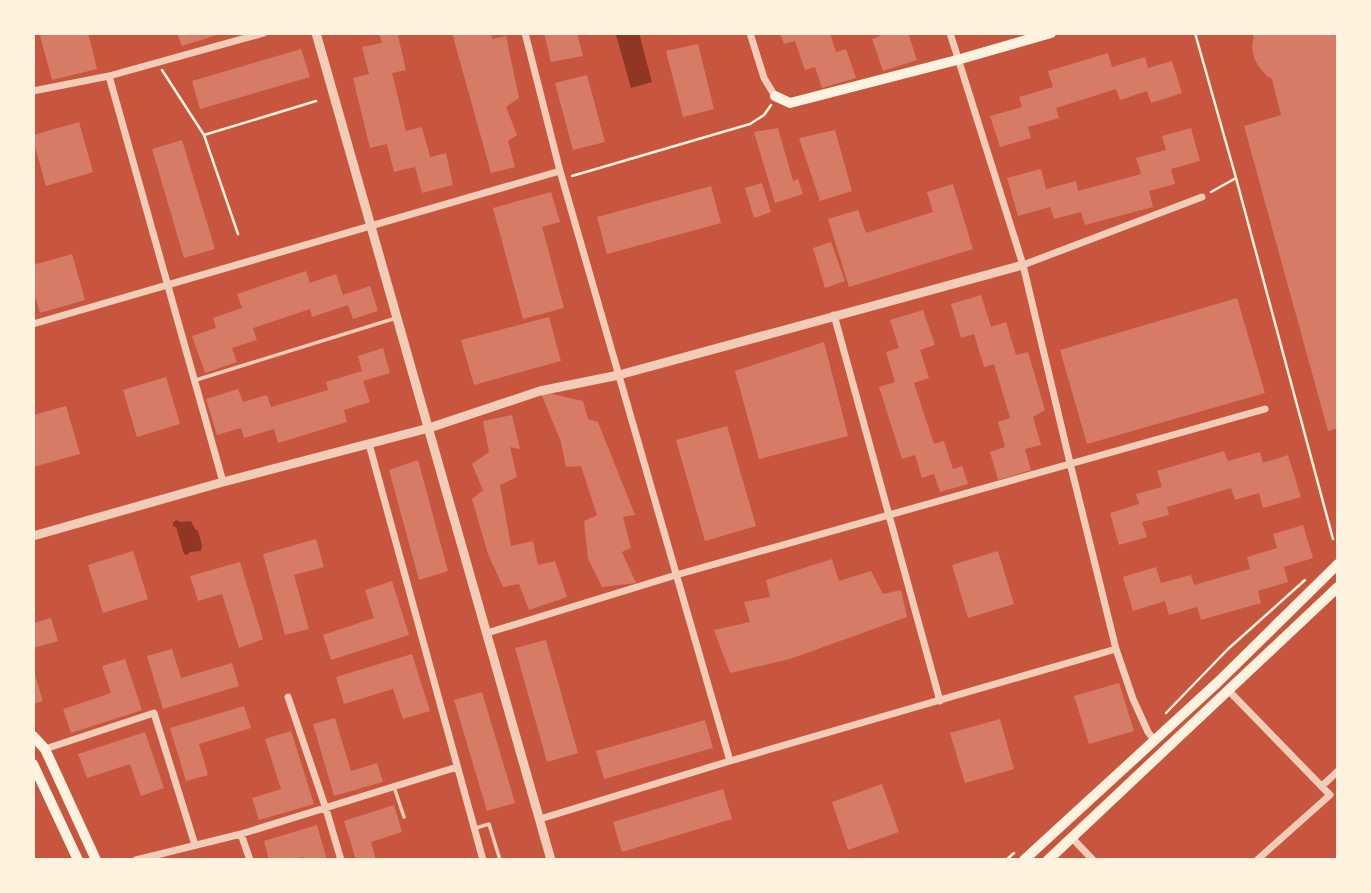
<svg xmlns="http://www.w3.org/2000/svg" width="1371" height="893" font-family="Barlow,sans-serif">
<rect width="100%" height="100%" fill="#c8553d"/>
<path fill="#8f3625" d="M624,33H639L652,82L631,88L616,35Z
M176,520L181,522L191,521L195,529L198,531L202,545L201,551L190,552L187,555L184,554L176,527L173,526V523Z"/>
<path fill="#d67c66" d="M51,33H88L97,69L52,80L40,36Z
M177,33H220V34L182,46Z
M379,33H404L398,36L406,70L392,73L406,131L422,127L430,157L446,153L453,185L422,193L415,167L394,172L387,144L370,148L353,78L369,74L362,47L382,43Z
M452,33H491L492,39L506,36L519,98L506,107L517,135L508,141L515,167L491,173Z
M544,33H577L583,56L551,62Z
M780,33H830L836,52L846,49L856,78L822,88L815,67L805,70L795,41L784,44Z
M887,33H908L917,60L883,71L872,39Z
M1254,33H1338V428L1328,431L1244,126L1281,115L1272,79L1267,76L1259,67L1254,58L1252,47Z
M698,44L714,109L683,117L666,51Z
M301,49L310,77L200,109L192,81Z
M1108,53L1112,67L1145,57L1148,68L1172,61L1182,93L1151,103L1147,91L1120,100L1116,89L1056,108L1059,118L1028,127L1031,138L1000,147L990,116L1022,107L1019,97L1053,87L1048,71Z
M587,75L605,142L573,150L555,83Z
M79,122L93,172L46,186L33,140V135Z
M778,128L793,181L798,179L803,194L775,203L754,132Z
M1191,128L1200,161L1171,169L1175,184L1149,191L1153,207L1085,225L1081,212L1054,219L1050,207L1018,216L1007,178L1041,169L1046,189L1076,181L1078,191L1141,174L1136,158L1166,150L1162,136Z
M835,130L852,191L820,201L799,138Z
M182,140L215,249L184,258L152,149Z
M762,183L771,212L754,218L745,188Z
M953,184L973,249L849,287L828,219L858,210L866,233L933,212L927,192Z
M711,186L721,223L607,254L597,217Z
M551,192L560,222L542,227L564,308L523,319L493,208Z
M831,242L845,281L825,288L813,248Z
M72,254L85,300L40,313L33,290V265Z
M306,271L310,283L336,274L343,295L370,286L378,311L353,319L348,305L312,317L310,309L253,328L257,340L232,348L237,362L205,373L192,336L216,328L213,318L242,308L237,294Z
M981,295L991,327L1006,322L1016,355L1028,352L1045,410L1033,417L1041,445L1025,449L1031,470L998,480L990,452L1005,447L998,422L1010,418L994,364L984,367L974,334L961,338L951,304Z
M1237,298L1265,393L1087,444L1060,350Z
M923,310L935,345L920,350L929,378L914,383L934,444L944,441L953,469L962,466L968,484L940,492L934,474L922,478L915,455L902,459L879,387L895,382L886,352L899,348L890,320Z
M549,317L561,361L474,385L461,340Z
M824,342L848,436L759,459L735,371Z
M383,348L390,373L363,381L370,402L344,410L347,422L278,443L274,429L244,438L241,428L217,435L206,399L238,389L243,402L267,395L271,407L328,390L326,382L362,371L358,356Z
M166,377L180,424L137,437L123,390Z
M540,391L583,401L588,419L598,422L635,515L623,517L631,548L622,552L636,583L602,587L588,559L584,521L597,515L581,466L566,467L561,442Z
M66,406L80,454L33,467V415Z
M512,415L520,449L510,447L517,477L500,485L511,546L533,541L538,565L555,561L567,597L529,610L519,584L503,587L488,554L472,499L483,490L472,464L489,452L483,421Z
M727,426L756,526L705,541L676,440Z
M1224,451L1228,461L1260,452L1263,463L1288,455L1301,497L1263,508L1259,493L1235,500L1231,488L1167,507L1169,515L1142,522L1147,537L1119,545L1110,513L1139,504L1136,494L1162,487L1157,471Z
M418,460L448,571L419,580L389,470Z
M1303,525L1313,558L1284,567L1288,582L1258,591L1261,603L1201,620L1197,607L1169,615L1165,601L1133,611L1123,577L1156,567L1161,583L1191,575L1194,585L1250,569L1247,557L1277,548L1273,534Z
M316,539L324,567L294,575L309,629L285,635L263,554Z
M133,551L148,599L103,613L88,565Z
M998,551L1014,604L968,618L952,565Z
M832,559L839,581L871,571L883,594L901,590L907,617L790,659L730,673L714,630L750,622L744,602L770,597L766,580Z
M240,562L263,639L239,648L222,594L198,601L190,576Z
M392,581L409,635L331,660L323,635L374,618L365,590Z
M51,618L58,641L33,648V623Z
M546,640L578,753L547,762L515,648Z
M172,649L181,678L232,663L239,686L163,709L147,656Z
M412,654L430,711L403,719L393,689L344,704L336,677Z
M125,659L142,710L71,733L63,709L111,693L102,666Z
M33,669L43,701L33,704Z
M1119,683L1134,731L1089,744L1074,696Z
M482,692L515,803L487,811L454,700Z
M244,706L251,728L199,744L208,775L186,781L170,728Z
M335,718L351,771L377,763L383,782L334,796L313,724Z
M1000,719L1014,769L965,783L950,733Z
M705,720L713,748L604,779L596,751Z
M291,731L314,804L259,820L252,798L281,789L265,739Z
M145,732L164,788L141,796L130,764L87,778L78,754Z
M882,784L899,832L848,850L832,802Z
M723,789L732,819L622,852L613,822Z
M394,805L402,832L371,842L376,860H356L344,821Z
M317,825L327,860H304L303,857L293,860H269L264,841Z"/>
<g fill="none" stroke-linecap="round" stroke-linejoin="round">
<path stroke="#fff3e0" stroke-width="2.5" d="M1195,33L1236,178L1333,539
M162,70L204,135L238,234
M204,135L316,101
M572,176L750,124L764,115L771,105
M1211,192L1236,178
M1166,713L1228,649L1305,580
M1006,860L1014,853"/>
<path stroke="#f1ccb7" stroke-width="3.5" d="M196,380L396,318
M394,787L404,817
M476,828L489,824L500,860"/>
<path stroke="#f1ccb7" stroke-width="7" d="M525,33L560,171L730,761
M750,33L764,78L775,96
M950,33L1023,265L1070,463L1116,649L1133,699L1148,732L1154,740
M109,76L223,482
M33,91L109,76L264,33
M1023,265L1202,197
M834,315L940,701
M33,324L560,171
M369,444L483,860
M487,633L676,575L1265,409
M1228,690L1330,795L1257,860
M288,697L326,809L341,860
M45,749L154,713L195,845
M1322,786L1338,771
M540,819L730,761L1116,649
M241,834L457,767
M1072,838L1093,860
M136,860L241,834L250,860"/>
<path stroke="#f1ccb7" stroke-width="9" d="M316,33L551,860
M33,536L223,482L429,428L540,391L619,375L1023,265"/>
<path stroke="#fff3e0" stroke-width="10" d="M775,96L790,103L957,60L1051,33
M33,736L45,749L96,860
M33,764L78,860
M1024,860L1217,683L1338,564
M1048,860L1338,587"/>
</g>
<rect width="1371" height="893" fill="none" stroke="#fff3e0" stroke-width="70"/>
</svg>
